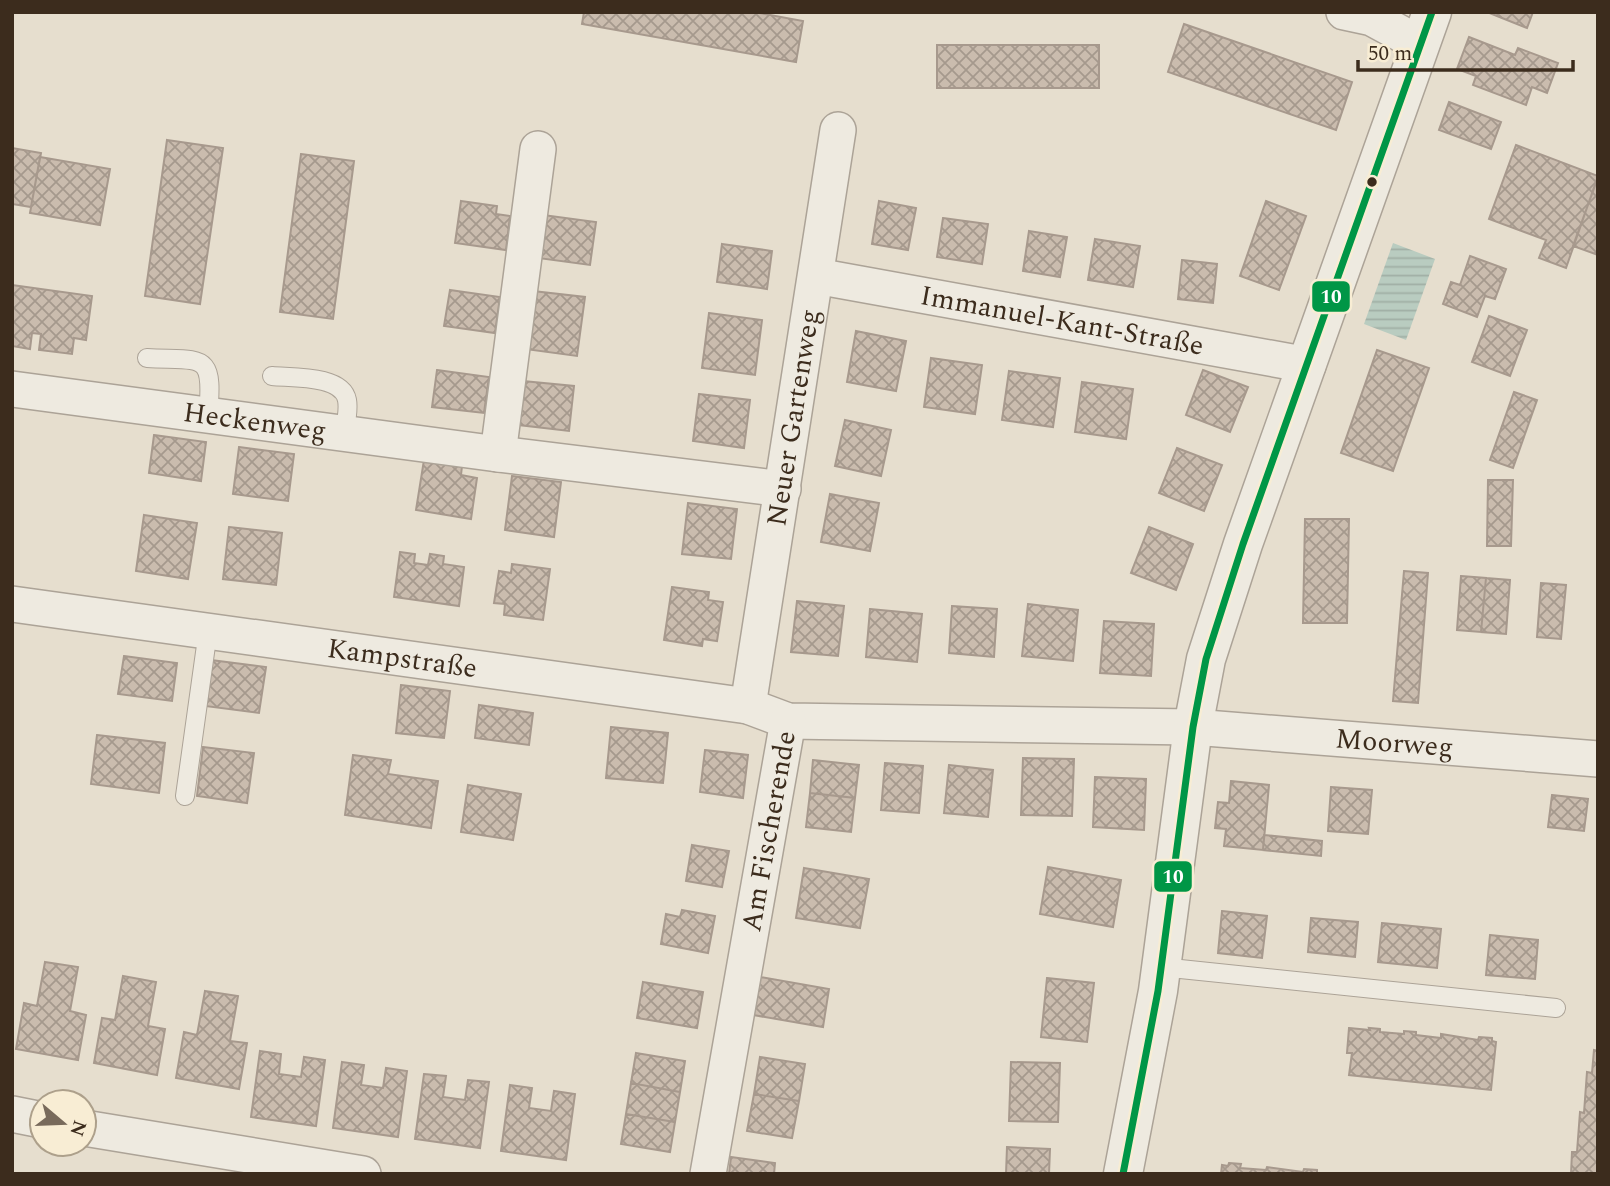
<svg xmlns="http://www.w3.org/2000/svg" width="1610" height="1186" font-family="Spectral,serif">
<defs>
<pattern id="water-rules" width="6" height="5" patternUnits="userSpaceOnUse" patternTransform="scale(1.75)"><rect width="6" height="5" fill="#b9ccc0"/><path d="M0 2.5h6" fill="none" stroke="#a0afa5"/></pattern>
<pattern id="building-cross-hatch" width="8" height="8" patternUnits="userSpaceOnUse" patternTransform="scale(1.75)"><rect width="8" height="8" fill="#cabcae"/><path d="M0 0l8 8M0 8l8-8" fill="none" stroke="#a5998d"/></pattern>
</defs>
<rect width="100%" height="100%" fill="#e6dece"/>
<path fill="url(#water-rules)" d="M1393,243L1435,259L1406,340L1364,324Z"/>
<path fill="url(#building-cross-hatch)" stroke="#a7998d" stroke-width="2" d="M584,12H754L803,21L796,62L582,24Z
M1487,12H1533L1527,28Z
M1184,24L1352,82L1336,130L1168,72Z
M1469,37L1515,55L1518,48L1558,63L1547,93L1532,87L1526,105L1473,85L1476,76L1457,69Z
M937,45H1099V88H937Z
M1449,102L1501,122L1491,149L1439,130Z
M167,140L223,148L200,304L145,296Z
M1516,145L1598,176L1566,268L1539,258L1546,240L1489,219Z
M12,148L41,153L31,207L12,204Z
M301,154L354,161L333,319L280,312Z
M40,157L110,169L100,225L30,213Z
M1596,183L1598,184V255L1573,246Z
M461,201L497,206L496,214L510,216L506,250L455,243Z
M879,201L916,208L908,250L872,244Z
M1266,201L1306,216L1279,290L1240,276Z
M543,215L596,222L590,265L538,258Z
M943,218L988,224L982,264L937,257Z
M1029,231L1067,237L1060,277L1023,271Z
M1095,239L1140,246L1133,287L1088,280Z
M722,244L772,251L767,289L717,282Z
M1470,256L1506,269L1495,299L1485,296L1477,317L1443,304L1451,282L1460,285Z
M1182,260L1217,264L1213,303L1178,299Z
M12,285L92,296L86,340L74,338L72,354L39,350L41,334L32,333L30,349L12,346Z
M450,290L500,297L495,333L444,326Z
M533,291L585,297L577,356L525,349Z
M709,313L762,320L755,375L702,368Z
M1489,316L1527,330L1510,376L1472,362Z
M856,331L906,341L896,391L847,382Z
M1377,350L1429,368L1393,471L1341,453Z
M931,358L982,365L975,414L924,407Z
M437,370L489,377L484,413L432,407Z
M1203,370L1248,387L1230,432L1186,415Z
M1009,371L1060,378L1053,427L1002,420Z
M523,381L574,386L569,431L519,425Z
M1082,382L1133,389L1126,439L1075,432Z
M1514,392L1537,400L1513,468L1490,460Z
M699,394L750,400L744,448L693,441Z
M845,420L891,430L881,476L835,466Z
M154,435L206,442L201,481L149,473Z
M239,447L294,454L288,501L233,494Z
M1177,448L1222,465L1204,511L1159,493Z
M424,460L462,466L461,475L477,478L471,519L416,510Z
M512,476L561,482L554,537L505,530Z
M1488,480H1513L1511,546H1487Z
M830,494L879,503L870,551L821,542Z
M688,503L737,509L731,559L682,554Z
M144,515L197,523L188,579L136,571Z
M1305,519H1349L1347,623H1303Z
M229,527L282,533L276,585L223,579Z
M1149,527L1193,544L1176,590L1131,573Z
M400,552L415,554L414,563L428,565L430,554L444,556L443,564L464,567L459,606L394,597Z
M512,564L550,569L543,620L504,615L505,604L494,603L499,571L511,573Z
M1404,571L1428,573L1418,703L1393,701Z
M1461,576L1486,578L1481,632L1457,630Z
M1486,578L1510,580L1506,634L1481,632Z
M1541,583L1566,585L1561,639L1537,637Z
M672,587L709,592L708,600L723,602L717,641L703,639L702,646L664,640Z
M797,601L844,606L838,656L791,652Z
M1028,604L1078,610L1073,661L1022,656Z
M952,606L997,609L994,657L949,653Z
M870,609L922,614L917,662L866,657Z
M1104,621L1154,624L1151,676L1100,673Z
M124,656L177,663L172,701L118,694Z
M211,660L266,667L259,713L205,706Z
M401,685L450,691L444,738L396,733Z
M479,705L533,713L529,745L475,738Z
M611,727L668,733L663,783L606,778Z
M97,735L165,743L159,793L91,784Z
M203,747L254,753L247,803L197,796Z
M705,750L748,755L743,798L700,792Z
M353,755L391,760L388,774L438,781L431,828L345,815Z
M1023,758L1074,759L1072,816L1021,815Z
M813,760L859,765L855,798L810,793Z
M885,763L923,766L919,813L881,810Z
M949,765L993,770L988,817L944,813Z
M1095,777L1146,779L1144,830L1093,827Z
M1231,781L1269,785L1263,850L1224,846L1226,829L1215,828L1218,802L1229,803Z
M468,785L521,794L513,840L461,832Z
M1331,787L1372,790L1368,834L1328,831Z
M810,793L855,798L851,832L806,827Z
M1552,795L1588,799L1584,831L1548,827Z
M1264,835L1322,841L1321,856L1263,850Z
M692,845L729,851L722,887L686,881Z
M1048,867L1121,880L1113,927L1040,914Z
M804,868L869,879L860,928L796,918Z
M682,910L715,916L708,953L661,944L666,914L680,917Z
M1222,911L1267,916L1262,958L1218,953Z
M1311,918L1358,922L1355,957L1308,952Z
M1382,923L1441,929L1437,968L1378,962Z
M1490,935L1538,940L1535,979L1486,975Z
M45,962L78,967L70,1011L86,1015L78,1060L16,1049L24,1003L37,1006Z
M123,976L156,982L148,1026L165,1029L157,1075L94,1063L102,1018L115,1020Z
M760,977L829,989L823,1027L753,1015Z
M1047,978L1094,983L1087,1042L1041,1037Z
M643,982L703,992L697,1028L637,1018Z
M205,991L238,996L230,1041L247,1043L239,1089L176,1078L184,1032L197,1035Z
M1349,1028L1370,1030L1369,1028L1380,1029V1032L1404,1034V1031L1416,1032V1035L1441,1038V1034L1478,1040L1479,1037L1492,1038V1041L1496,1042L1491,1090L1349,1075L1352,1053H1347Z
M1594,1050L1598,1051V1174H1571L1572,1152H1577L1580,1112L1584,1113L1587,1072L1592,1073Z
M260,1051L281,1054L279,1074L301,1077L304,1057L325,1060L316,1126L251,1117Z
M636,1053L685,1061L680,1092L631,1083Z
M760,1057L805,1064L799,1101L754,1094Z
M342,1062L364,1065L361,1085L383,1088L386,1068L407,1071L398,1137L333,1128Z
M1011,1062L1060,1063L1058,1122L1009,1121Z
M424,1074L446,1076L443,1097L465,1100L468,1080L489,1082L480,1148L415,1139Z
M631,1083L680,1092L675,1122L626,1114Z
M510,1085L532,1088L529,1108L551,1111L554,1091L575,1094L566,1160L501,1151Z
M754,1094L799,1101L792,1138L747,1131Z
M626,1114L675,1122L670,1152L621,1144Z
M1007,1147L1050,1149L1049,1174H1006Z
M731,1157L775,1163L774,1174H729Z
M1229,1163L1241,1164L1240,1168L1266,1170L1267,1167L1303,1172L1304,1169L1317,1170V1174H1221L1222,1165L1228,1166Z"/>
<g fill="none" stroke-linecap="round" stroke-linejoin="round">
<defs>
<path id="service" d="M147,358C204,361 214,351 208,415
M272,376C293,378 342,375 347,400C349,410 346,423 344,433
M185,796L208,631
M1161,967L1556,1008"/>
<g id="minor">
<path d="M1344,12L1372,18L1420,44"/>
<path id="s1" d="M816,276L1308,365"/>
<path id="s2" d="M12,389L498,454L783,489"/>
<path d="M498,454L538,149"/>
<path id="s3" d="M12,604L748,706L788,721L1193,727L1598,759"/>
<path id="s4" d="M748,706L838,130"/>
<path d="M12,1114L42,1120"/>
<path d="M84,1128L363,1174"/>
<path id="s5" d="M708,1174L788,721"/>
</g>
<path id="tertiary" d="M1123,1174L1158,991L1193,727L1206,659L1243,544L1432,12"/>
</defs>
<use href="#service" stroke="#aca397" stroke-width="20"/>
<use href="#minor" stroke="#aca397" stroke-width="38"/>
<use href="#tertiary" stroke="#aca397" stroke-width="41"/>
<use href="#service" stroke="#eeeae0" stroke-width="18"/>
<use href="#minor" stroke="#eeeae0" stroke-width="35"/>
<use href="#tertiary" stroke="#eeeae0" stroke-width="38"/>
<defs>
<path id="bus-1" d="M1123,1174L1158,991L1193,727L1206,659L1243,544L1432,12"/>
</defs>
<use href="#bus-1" stroke="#f8edd4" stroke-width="12"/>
<use href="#bus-1" stroke="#009646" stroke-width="7"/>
</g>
<circle fill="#3c2c1d" stroke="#f8edd4" stroke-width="2.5" cx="1372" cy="182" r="6"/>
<g text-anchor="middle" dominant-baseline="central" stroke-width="7" stroke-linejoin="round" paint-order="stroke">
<g font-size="28" fill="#3c2c1d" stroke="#f8edd4">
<text stroke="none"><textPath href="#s1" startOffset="250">Immanuel-Kant-Straße</textPath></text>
<text stroke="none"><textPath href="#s4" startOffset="292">Neuer Gartenweg</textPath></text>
<text stroke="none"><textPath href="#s2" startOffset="245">Heckenweg</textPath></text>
<text stroke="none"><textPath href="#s3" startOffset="394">Kampstraße</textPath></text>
<text stroke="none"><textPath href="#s3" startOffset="1393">Moorweg</textPath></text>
<text stroke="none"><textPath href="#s5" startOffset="348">Am Fischerende</textPath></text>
</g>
</g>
<g stroke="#f8edd4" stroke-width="2.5">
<rect x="1311" y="280" width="40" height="33" rx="7" fill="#009646"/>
<rect x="1153" y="860" width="40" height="33" rx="7" fill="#009646"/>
</g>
<g font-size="19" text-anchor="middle" font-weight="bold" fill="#fff">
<text x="1331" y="303">10</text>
<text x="1173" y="883">10</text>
</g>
<rect width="1610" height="1186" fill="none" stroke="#3c2c1d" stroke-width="28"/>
<g transform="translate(63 1123) rotate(109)"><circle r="33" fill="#f8edd4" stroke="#ada08b" stroke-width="2"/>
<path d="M0-5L12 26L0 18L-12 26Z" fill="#786a5b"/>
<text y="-10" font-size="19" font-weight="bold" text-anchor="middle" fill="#3c2c1d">N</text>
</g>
<path d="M1358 60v10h215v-10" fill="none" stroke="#3c2c1d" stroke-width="3.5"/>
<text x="1368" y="60" font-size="21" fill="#3c2c1d" stroke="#f8edd4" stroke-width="5" paint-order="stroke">50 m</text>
</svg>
